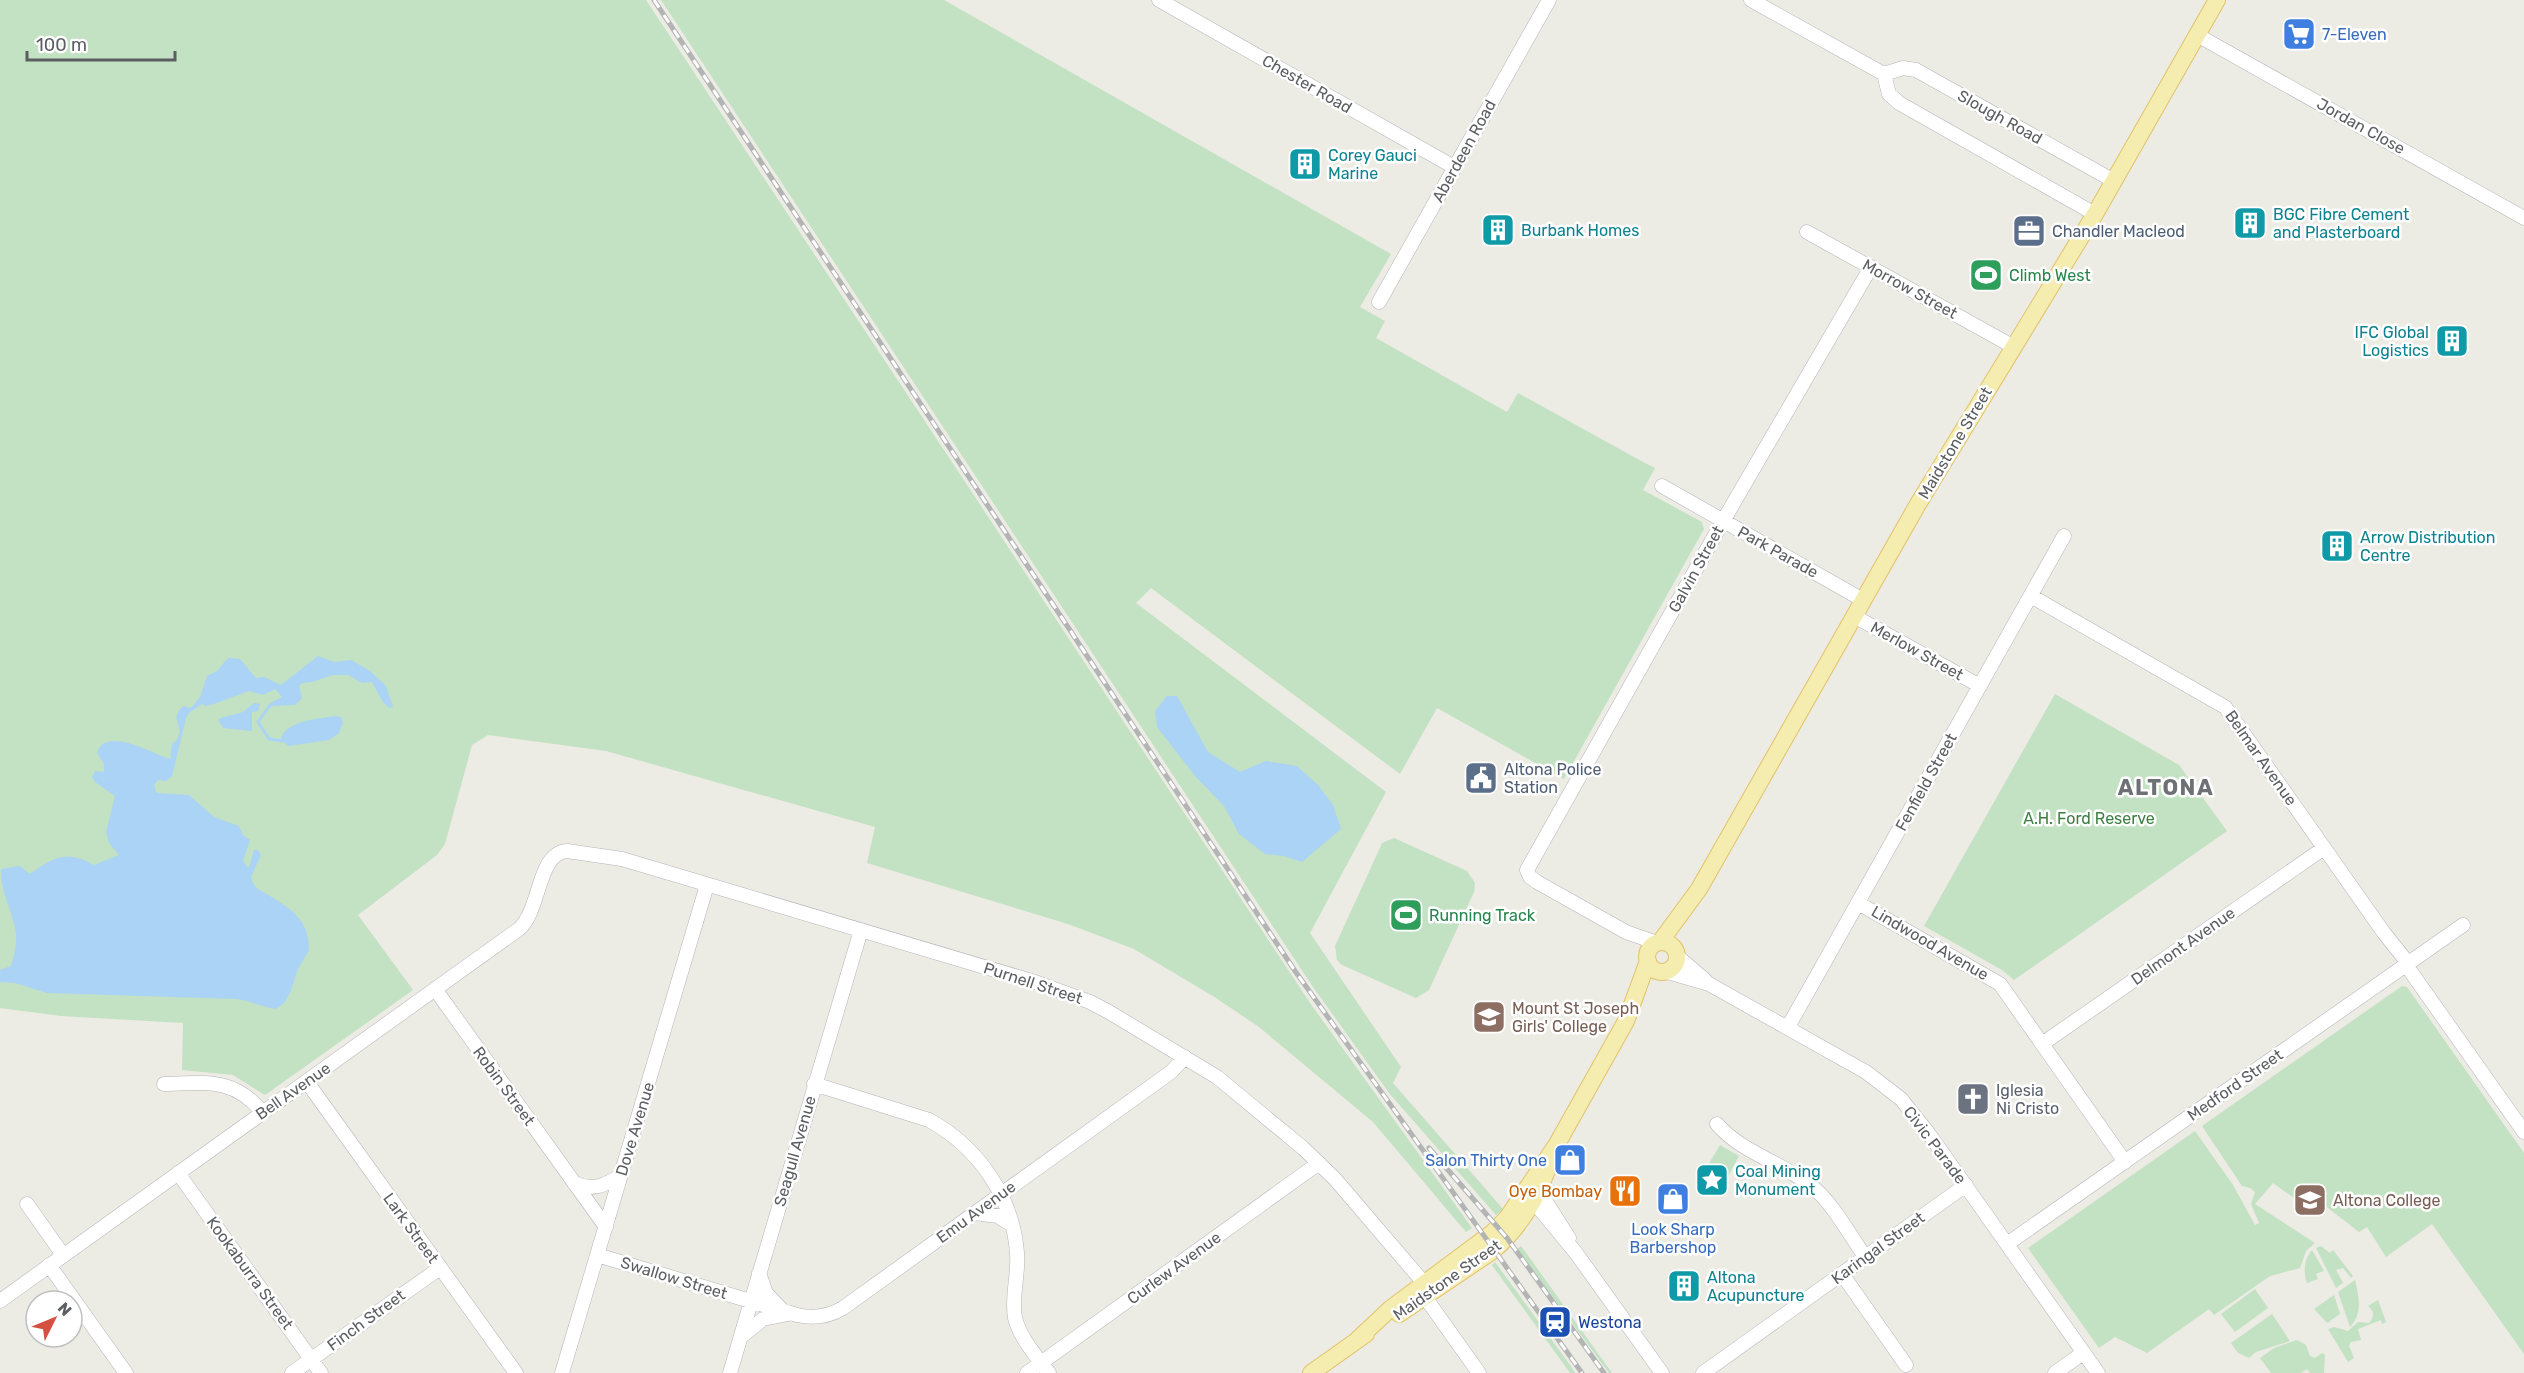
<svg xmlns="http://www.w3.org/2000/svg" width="2524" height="1373" font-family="Rubik,sans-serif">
<rect width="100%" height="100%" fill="#ecebe4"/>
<path fill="#c3e1c3" d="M0,0H646L1310,1003L1472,1228L1466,1232L1373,1122L1259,1027L1216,998L1134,949L1068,924L867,863L875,827L606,751L488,735L472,745L445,844L437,855L358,915L413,990L265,1095L233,1075L182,1070L183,1023L61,1016L0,1008Z
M661,0H944L1391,254L1360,307L1385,321L1376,338L1507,412L1518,393L1643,462L1655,468L1643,490L1702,522L1704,529L1564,779L1437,708L1400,774L1151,588L1136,603L1386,792L1310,933L1401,1067L1393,1083L1503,1209L1496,1215L1389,1093L1313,987Z
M2055,694L2179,765L2227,831L2014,980L2002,970L1924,926Z
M1394,838L1467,871L1475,883L1474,892L1429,990L1416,998L1342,965L1337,960L1335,946L1379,850L1382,843Z
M2402,986L2407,987L2524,1153V1354L2432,1224L2386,1257L2367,1227L2359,1232L2323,1204L2321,1206L2309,1198L2304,1205L2273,1183L2255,1204L2315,1243L2306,1251L2300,1268L2270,1276L2214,1315L2209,1309L2147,1353L2115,1337L2099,1348L2028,1248L2195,1131L2233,1185L2255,1225L2259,1223L2251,1204L2255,1192L2250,1188L2242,1186L2202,1126Z
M1720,1145L1739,1156L1721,1189L1701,1177Z
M1521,1246L1532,1261L1612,1373H1609L1517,1249Z
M2321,1246L2330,1253L2333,1250L2353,1276L2351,1278L2343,1268L2336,1270L2343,1283L2336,1288L2316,1248Z
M2312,1250L2324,1271L2316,1274L2318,1279L2307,1283C2303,1271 2304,1260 2312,1250Z
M1495,1262L1570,1365L1575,1373H1570L1492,1265Z
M2355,1280C2359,1298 2363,1313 2350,1327L2338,1292Z
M2255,1289L2268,1308L2235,1332L2221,1314Z
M2334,1295L2340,1314L2327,1323L2314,1309Z
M2378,1300L2386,1322L2382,1324L2381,1320L2358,1329L2361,1340L2351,1342L2349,1346L2354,1358L2348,1362L2328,1329L2334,1327L2348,1331L2358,1322L2369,1323C2374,1317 2375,1311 2368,1306Z
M2272,1314L2290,1341L2256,1352L2249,1358L2238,1353L2231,1343Z
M2297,1340L2306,1345L2310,1356L2315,1358L2322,1353L2325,1355L2324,1373H2310L2307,1369L2301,1373H2271L2260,1358L2274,1348Z"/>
<path fill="#abd3f5" d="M318,656L334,662L351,660L370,671L386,686L393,707L389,708L383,702L372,682L362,683L348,675H333L312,682L302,683L299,686L302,698L295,705L270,706L269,704L282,697L275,689L263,695L249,691L211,705L205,706L202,704L190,712L186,718L172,776L166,781L158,780L154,785L156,792L159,793L189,795L214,817L239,826L243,835L250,840L243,861L247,867H249L254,850H258L261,855L251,877C254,889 260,890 270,896C293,910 309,921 309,950L298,969L290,993L284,1003L276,1009C262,1007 251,1001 237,999L47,993L15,983L0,982V970L11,966C14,956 17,944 16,933C13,912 0,891 1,869L20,866L30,874C53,857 67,850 94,865L119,855L109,843L106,832L115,796L95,782L92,777L95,771L104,772V764L97,753C105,725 153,754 170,759L172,744L177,740L180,731C177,721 173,715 183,706L191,708L200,697L207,676L217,671L228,658L240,659L256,678L264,677L281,685Z
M1167,696H1177L1208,752L1240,772L1266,761L1297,766L1318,785L1333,805L1341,829L1302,862L1284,856L1265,854L1239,834L1224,806L1195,776L1157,727L1155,711Z
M254,703L260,704L258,711L252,712V731L223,728L218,720L221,718L243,712Z
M335,716L341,717L343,723L339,733L329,740L288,746L281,738C288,720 318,719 335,716Z"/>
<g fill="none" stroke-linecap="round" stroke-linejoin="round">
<path stroke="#abd3f5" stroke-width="3" d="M270,705L258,722L269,739L283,741"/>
<defs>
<path id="minor" d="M1159,0L1454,167
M1751,0L1884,74L1889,94L1899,103L2095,214
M2197,35L2524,218
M1884,74L1903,68L1916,70L2114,181
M1807,232L2014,347
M1379,302L1549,0
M1662,486L1863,600
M2031,596L2225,707L2384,933L2408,963
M1854,616L1980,686
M1858,903L2000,984L2125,1162
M1657,943L1626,932L1537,882L1530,877L1527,870L1723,521L1871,267
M1677,956L1705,980
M2406,965L2524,1132
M1664,971L1709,984L1866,1072L1901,1099L1929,1134L2098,1373
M435,989L606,1227
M1788,1027L2064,536
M2042,1044L2324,848
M307,1082L516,1373
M164,1084C206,1083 234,1077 263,1113
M814,1084L929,1120C978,1147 1013,1197 1017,1253C1019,1275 1011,1296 1015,1318C1020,1338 1037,1357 1049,1373
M1717,1124C1741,1152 1780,1162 1809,1184C1831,1200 1850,1235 1865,1257
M178,1173L321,1373
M574,1183C592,1191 604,1186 620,1176
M1537,1195L1546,1202L1569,1238
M1534,1202L1576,1253L1662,1373
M27,1204L63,1255
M975,1213L998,1216L1012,1225
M2007,1244L2463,925
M597,1255L797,1315C814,1319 828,1317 843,1308L1171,1072L1185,1057
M49,1265L126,1373
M759,1273L766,1293L781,1309
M1842,1274L1906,1365
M1425,1297L1479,1373
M0,1301L519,929C541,910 537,853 567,851L622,859L1035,982L1090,1002L1109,1012L1217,1077L1303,1148L1335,1179L1424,1283
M742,1336L763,1319L788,1314
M292,1373L440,1268
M562,1373L707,885
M730,1373L861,930
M1027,1373L1319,1163
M1703,1373L1966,1185
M2055,1373L2083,1353"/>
<path id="major" d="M1660,942L1699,889L1918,504L2095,214L2217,0
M1647 957a15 15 0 1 1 30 0a15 15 0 1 1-30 0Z
M1399,1314L1494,1250C1520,1227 1536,1201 1548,1168
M1358,1339L1390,1309L1492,1233L1507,1218L1557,1144L1626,1021L1648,961
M1311,1373L1366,1334"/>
</defs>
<use href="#minor" stroke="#b4b5b9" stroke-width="15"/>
<use href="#major" stroke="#e1c268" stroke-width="18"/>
<use href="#minor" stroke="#fff" stroke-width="14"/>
<use href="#major" stroke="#f5ecb0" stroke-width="16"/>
<defs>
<path id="rail" d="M654,0L1295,971L1582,1373
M1429,1148L1507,1238L1604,1373"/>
</defs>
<use href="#rail" stroke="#b3b4b4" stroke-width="5"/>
<use href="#rail" stroke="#fff" stroke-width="3" stroke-dasharray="9" stroke-linecap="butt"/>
</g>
<defs>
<symbol id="supermarket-square" viewBox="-11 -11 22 22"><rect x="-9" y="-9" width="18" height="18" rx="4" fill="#3f7fe0" stroke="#fff"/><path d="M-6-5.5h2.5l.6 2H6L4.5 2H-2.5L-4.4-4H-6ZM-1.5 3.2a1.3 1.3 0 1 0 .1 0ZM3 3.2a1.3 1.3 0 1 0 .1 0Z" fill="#fff"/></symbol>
<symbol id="building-square" viewBox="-11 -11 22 22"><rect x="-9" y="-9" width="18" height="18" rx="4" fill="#0f9aa8" stroke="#fff"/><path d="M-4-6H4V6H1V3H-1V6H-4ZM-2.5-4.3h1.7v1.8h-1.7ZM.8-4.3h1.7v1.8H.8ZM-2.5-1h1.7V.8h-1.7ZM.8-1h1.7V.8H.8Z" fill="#fff"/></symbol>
<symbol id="office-square" viewBox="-11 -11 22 22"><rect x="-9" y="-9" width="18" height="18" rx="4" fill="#5c6f8a" stroke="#fff"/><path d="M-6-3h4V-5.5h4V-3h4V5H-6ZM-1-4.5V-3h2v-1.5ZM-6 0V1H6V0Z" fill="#fff"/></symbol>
<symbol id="stadium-square" viewBox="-11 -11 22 22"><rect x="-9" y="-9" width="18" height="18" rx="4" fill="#2e9e5b" stroke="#fff"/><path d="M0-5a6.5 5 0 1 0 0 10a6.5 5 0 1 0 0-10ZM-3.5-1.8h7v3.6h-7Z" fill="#fff"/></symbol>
<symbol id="civic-square" viewBox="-11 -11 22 22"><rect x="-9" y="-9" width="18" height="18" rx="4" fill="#5c6f8a" stroke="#fff"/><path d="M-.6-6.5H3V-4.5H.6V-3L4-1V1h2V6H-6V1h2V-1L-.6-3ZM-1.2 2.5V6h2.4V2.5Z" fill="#fff"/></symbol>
<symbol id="school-square" viewBox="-11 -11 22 22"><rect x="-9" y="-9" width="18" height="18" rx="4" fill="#8d6e63" stroke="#fff"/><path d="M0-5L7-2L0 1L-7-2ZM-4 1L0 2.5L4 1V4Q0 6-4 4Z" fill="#fff"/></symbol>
<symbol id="church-square" viewBox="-11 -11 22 22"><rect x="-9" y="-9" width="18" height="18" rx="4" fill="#6b7280" stroke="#fff"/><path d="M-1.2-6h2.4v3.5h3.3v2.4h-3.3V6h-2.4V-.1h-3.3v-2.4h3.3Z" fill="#fff"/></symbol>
<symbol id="shop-square" viewBox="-11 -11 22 22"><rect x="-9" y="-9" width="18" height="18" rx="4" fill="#3f7fe0" stroke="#fff"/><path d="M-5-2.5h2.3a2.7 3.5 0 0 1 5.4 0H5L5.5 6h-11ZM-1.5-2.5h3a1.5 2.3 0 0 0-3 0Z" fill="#fff"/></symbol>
<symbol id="sight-square" viewBox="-11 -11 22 22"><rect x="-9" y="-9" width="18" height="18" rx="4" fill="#0f9aa8" stroke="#fff"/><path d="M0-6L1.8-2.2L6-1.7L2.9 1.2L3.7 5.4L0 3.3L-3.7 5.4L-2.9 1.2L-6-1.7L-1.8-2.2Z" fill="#fff"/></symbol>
<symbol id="restaurant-square" viewBox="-11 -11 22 22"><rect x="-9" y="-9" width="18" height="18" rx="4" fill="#e8710a" stroke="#fff"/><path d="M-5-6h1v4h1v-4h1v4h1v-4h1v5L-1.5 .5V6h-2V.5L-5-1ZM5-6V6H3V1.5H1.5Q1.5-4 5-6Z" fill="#fff"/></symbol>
<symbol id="station-square" viewBox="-11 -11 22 22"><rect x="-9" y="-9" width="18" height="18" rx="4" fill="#1a4fb4" stroke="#fff"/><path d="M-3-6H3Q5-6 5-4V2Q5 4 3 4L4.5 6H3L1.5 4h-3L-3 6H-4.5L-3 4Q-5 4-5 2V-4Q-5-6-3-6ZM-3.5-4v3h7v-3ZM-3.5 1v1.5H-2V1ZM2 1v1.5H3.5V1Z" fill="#fff"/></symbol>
</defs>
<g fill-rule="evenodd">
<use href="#supermarket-square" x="2280" y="15" width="38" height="38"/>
<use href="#building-square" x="1286" y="145" width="38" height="38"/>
<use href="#building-square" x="2231" y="204" width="38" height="38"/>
<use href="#building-square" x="1479" y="211" width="38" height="38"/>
<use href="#office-square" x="2010" y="212" width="38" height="38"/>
<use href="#stadium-square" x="1967" y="256" width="38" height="38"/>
<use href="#building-square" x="2433" y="322" width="38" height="38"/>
<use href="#building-square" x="2318" y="527" width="38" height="38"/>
<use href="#civic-square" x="1462" y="759" width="38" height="38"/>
<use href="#stadium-square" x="1387" y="896" width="38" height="38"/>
<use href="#school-square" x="1470" y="998" width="38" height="38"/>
<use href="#church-square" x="1954" y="1080" width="38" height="38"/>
<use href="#shop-square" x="1551" y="1141" width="38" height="38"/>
<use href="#sight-square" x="1693" y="1161" width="38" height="38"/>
<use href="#restaurant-square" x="1606" y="1172" width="38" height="38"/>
<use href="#shop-square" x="1654" y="1180" width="38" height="38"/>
<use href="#school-square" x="2291" y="1181" width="38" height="38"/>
<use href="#building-square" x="1665" y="1267" width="38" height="38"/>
<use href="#station-square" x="1536" y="1303" width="38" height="38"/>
</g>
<g text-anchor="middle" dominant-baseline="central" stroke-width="5" stroke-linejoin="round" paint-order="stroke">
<g font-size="16" fill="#366cbe" stroke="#fff" text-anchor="start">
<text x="2322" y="34">7-Eleven</text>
<text x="1547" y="1160" text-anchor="end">Salon Thirty One</text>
<text x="1673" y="1229" text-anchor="middle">Look Sharp<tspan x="1673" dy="18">Barbershop</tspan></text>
</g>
<g font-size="16" fill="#5c5e62" stroke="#fff">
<text transform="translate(1307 84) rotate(30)">Chester Road</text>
<text transform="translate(2000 117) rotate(29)">Slough Road</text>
<text transform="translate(2361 126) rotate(29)">Jordan Close</text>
<text transform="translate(1464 151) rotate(-61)">Aberdeen Road</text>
<text transform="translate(1910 289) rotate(29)">Morrow Street</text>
<text transform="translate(1955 443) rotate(-59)">Maidstone Street</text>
<text transform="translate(1778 552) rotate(29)">Park Parade</text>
<text transform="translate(1696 569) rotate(-61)">Galvin Street</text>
<text transform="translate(1917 651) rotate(29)">Merlow Street</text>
<text transform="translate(2261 758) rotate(55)">Belmar Avenue</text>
<text transform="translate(1926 782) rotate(-61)">Fenfield Street</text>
<text transform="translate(1930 943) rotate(30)">Lindwood Avenue</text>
<text transform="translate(2183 946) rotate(-35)">Delmont Avenue</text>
<text transform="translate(1033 983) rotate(18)">Purnell Street</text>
<text transform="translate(2235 1085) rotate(-35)">Medford Street</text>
<text transform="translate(504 1086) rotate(54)">Robin Street</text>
<text transform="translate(293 1091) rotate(-35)">Bell Avenue</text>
<text transform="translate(635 1129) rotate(-73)">Dove Avenue</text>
<text transform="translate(1935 1145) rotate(53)">Civic Parade</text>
<text transform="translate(795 1151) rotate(-74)">Seagull Avenue</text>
<text transform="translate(976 1212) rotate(-36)">Emu Avenue</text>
<text transform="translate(411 1228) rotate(54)">Lark Street</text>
<text transform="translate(1878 1248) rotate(-36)">Karingal Street</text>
<text transform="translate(1174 1268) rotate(-36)">Curlew Avenue</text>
<text transform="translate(250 1273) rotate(54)">Kookaburra Street</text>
<text transform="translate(674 1278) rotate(17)">Swallow Street</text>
<text transform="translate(1447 1280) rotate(-35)">Maidstone Street</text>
<text transform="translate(366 1320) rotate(-36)">Finch Street</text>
</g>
<g font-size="16" fill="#0d838f" stroke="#fff" text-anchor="start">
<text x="1328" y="155">Corey Gauci<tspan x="1328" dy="18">Marine</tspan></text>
<text x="2273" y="214">BGC Fibre Cement<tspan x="2273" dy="18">and Plasterboard</tspan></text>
<text x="1521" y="230">Burbank Homes</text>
<text x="2429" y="332" text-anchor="end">IFC Global<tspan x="2429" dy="18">Logistics</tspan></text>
<text x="2360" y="537">Arrow Distribution<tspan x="2360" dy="18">Centre</tspan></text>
<text x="1735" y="1171">Coal Mining<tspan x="1735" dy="18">Monument</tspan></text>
<text x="1707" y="1277">Altona<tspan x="1707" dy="18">Acupuncture</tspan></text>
</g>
<g font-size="16" fill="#4e5e75" stroke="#fff" text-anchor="start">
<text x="2052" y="231">Chandler Macleod</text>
<text x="1504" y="769">Altona Police<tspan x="1504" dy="18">Station</tspan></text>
</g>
<g font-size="16" fill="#27864d" stroke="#fff" text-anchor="start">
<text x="2009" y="275">Climb West</text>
<text x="1429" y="915">Running Track</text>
</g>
<g font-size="16" fill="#3e7f43" stroke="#fff">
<text x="2089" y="818">A.H. Ford Reserve</text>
</g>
<g font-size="16" fill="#785e54" stroke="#fff" text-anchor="start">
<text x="1512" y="1008">Mount St Joseph<tspan x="1512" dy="18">Girls' College</tspan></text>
<text x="2333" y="1200">Altona College</text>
</g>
<g font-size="16" fill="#5b616d" stroke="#fff" text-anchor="start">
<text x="1996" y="1090">Iglesia<tspan x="1996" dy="18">Ni Cristo</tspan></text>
</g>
<g font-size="16" fill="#c56008" stroke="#fff" text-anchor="end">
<text x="1602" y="1191">Oye Bombay</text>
</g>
<g font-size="16" fill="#164399" stroke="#fff" text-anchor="start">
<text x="1578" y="1322">Westona</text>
</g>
<g font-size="22" font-weight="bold" letter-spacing="1.5" fill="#6d7074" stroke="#fff">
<text x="2166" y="787">ALTONA</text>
</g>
</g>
<g transform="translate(54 1319) rotate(47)"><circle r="28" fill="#ffffff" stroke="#bebfc0" stroke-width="1.5"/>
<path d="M0-4.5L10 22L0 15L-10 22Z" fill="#d55041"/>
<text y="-9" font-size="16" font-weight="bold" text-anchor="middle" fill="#5c5e62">N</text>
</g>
<path d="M27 51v9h148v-9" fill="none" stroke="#5c5e62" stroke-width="3"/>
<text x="36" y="51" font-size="18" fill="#5c5e62" stroke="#ffffff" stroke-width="4.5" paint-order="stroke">100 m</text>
</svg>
